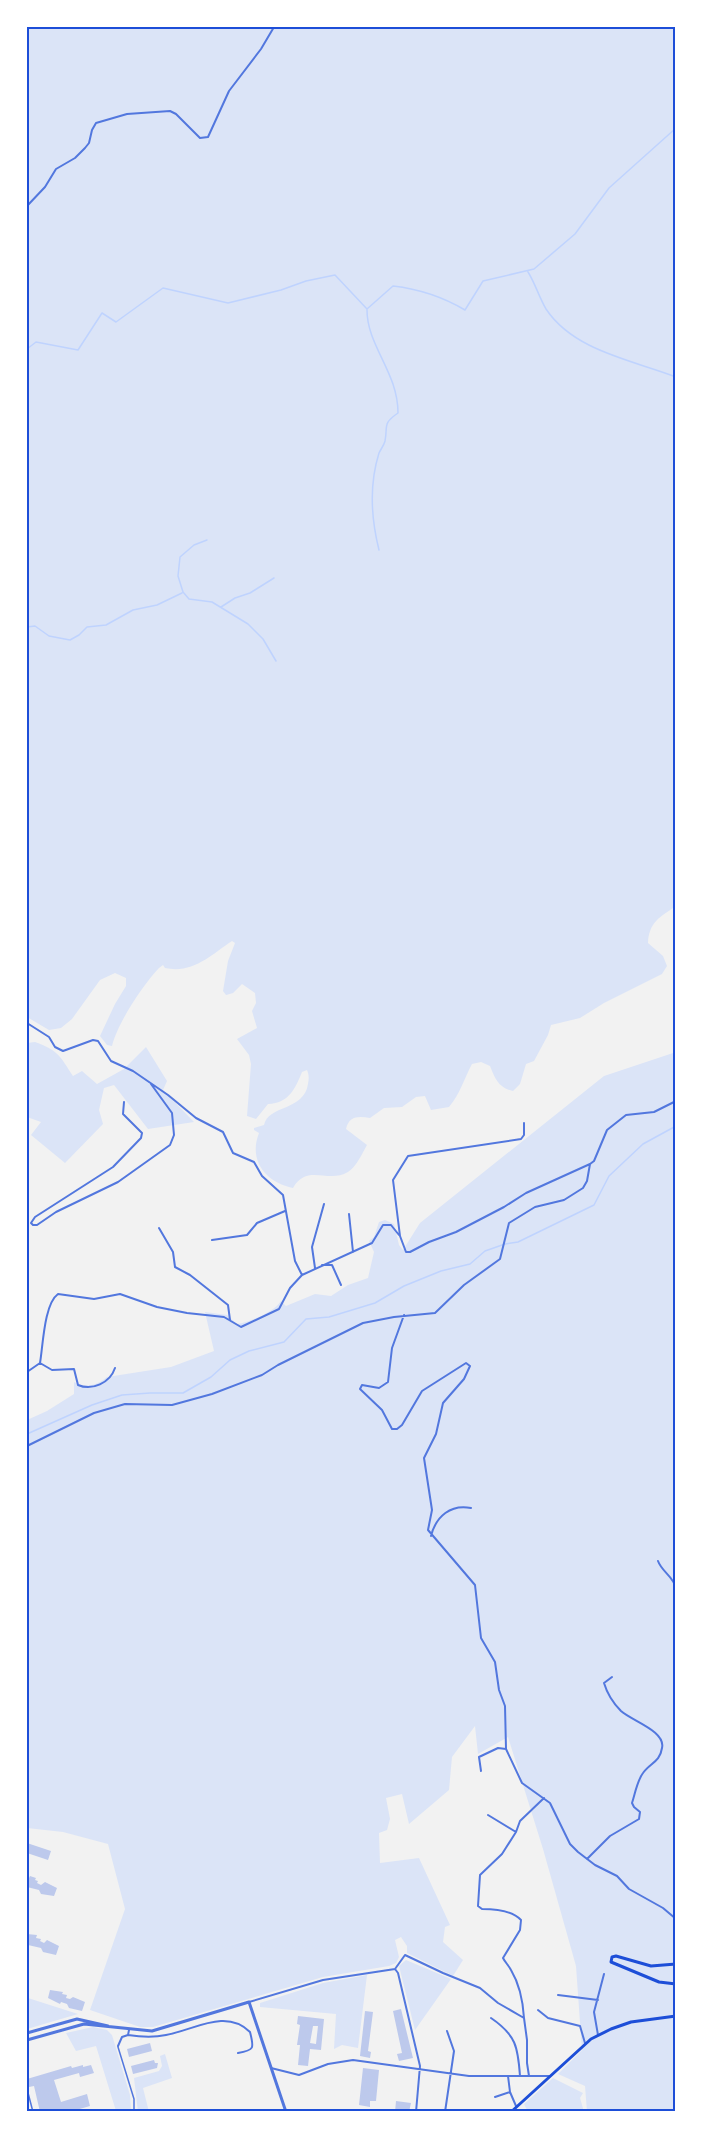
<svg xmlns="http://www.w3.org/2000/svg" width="703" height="2139" font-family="'PT Sans',sans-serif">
<rect width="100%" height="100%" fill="#f2f2f2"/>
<path fill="#dbe4f7" d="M27,27H676V906C660,917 649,922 648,943L663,956L667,966L662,974L604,1003L580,1018L551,1025L548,1035L534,1061L526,1064L520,1084L513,1091C499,1088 495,1079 490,1066L481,1062L472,1064C464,1079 460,1094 449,1107L431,1110L425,1096L416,1097L402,1107L384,1108L370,1118C358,1116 349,1116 346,1129L367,1145C362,1154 356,1167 348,1172C328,1184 307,1163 293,1188C266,1182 248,1161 259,1133L254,1130V1128L264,1125C268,1105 304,1111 308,1084C309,1078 309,1075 307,1070L302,1072C295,1089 289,1103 268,1104L256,1119L247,1116L251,1064L249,1055L237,1039L257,1028L252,1011L256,1003L255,993L242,984L233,993L226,995L223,991L228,961L235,943L232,941C211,955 193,974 165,968L163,965L159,968C143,985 118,1022 112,1046L107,1045L100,1036L115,1004L126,986V978L115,973L100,980L72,1019L61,1028L49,1030L27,1017Z
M35,1042C58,1050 60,1056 73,1076L82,1071L97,1084L124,1069L146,1047L167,1081L163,1090L194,1122L148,1129L114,1085L104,1088L99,1110L103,1124L65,1163L31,1135L41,1122L27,1117V1043Z
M676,1052V2112H587L585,2086L558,2074L582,2050L576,1966L543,1849L508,1737L478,1754L475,1726L452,1757L449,1790L409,1824L402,1794L386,1798L390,1819L387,1830L379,1833L380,1863L419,1858L450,1925L445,1927L443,1942L463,1960L453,1976L407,1953V1946L401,1937L395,1940L399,1957L396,1963L389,1966L323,1977L153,2027H140L90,2010L125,1909L108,1844L63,1832L27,1828V1420L47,1411L74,1394V1382C85,1389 98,1385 107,1377L171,1367L214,1351L205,1312L227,1315L237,1324C250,1322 274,1312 281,1301L286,1306L315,1294L331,1296L348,1285L368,1278L374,1252L369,1241L374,1237L379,1222L385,1220L394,1224L399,1245L403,1250L420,1223L604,1076Z
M406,1960L451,1979L415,2030L399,1966Z
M367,1975L358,2048L342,2045L334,2049L336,2014L260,2007V2003L323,1983Z
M28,1998L78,2014L27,2029Z
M93,2027L107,2030L112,2035L130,2095L131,2112H114L116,2111L96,2046L76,2051L66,2033Z
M165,2054L172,2078L143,2088L149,2112H138L134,2078L159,2071L162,2066L160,2056Z
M553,2078L583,2093L580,2098L584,2112H528L524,2104Z"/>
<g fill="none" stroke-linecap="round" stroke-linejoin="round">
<path stroke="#bfd3fe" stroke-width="1.5" d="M528,272C535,283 539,297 546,309C574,351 632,360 676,377
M367,310C367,346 398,372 398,413C382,424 388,426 385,441C384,445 381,449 379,453C369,485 371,518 379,550
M27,349L36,342L78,350L102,313L116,322L163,288L228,303L281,290L306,281L335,275L367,309L393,286C419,289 443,297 465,310L483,281L534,269L575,234L609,188L676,128
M207,540L194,545L180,557L178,576L183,592L189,599L212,602L248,624L263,639L276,661
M221,607L235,598L250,593L274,578
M27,627L35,626L49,636L70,640L79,635L87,627L106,625L133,610L157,605L182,593
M27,1434L92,1405L122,1395L150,1393H183L211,1377L230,1360L249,1351L284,1342L306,1319L329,1317L375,1303L404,1286L441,1271L470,1264L485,1251L505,1244L518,1242L594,1205L609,1176L643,1144L676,1126"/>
</g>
<path fill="#bdc9ec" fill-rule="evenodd" d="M27,1843L51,1851L48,1860L27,1853Z
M30,1876L36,1878L35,1880L38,1881L37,1883L41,1885L45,1882L57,1888L54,1896L41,1894L39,1890L27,1887V1877L29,1878Z
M27,1934L37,1935L36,1938L41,1939L40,1941L44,1943L47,1940L59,1946L56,1955L43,1952L41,1948L28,1945Z
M50,1990L63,1992L62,1994L67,1995L66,1998L70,1999L73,1997L85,2002L82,2011L69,2008L67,2004L61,2002L60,2004L48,1998Z
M401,2009L413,2058L399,2061L397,2054L402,2053L393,2011Z
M365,2011L373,2012L368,2051L371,2052L370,2058L360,2056Z
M298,2016L324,2019L321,2050L310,2049L308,2066L298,2065L300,2045H297L300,2025L297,2024ZM313,2026H318L316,2044L310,2043Z
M150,2043L152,2051L129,2057L127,2049Z
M154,2060L155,2063H158L157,2068L133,2074L131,2066Z
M83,2065V2067L91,2065L94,2073L80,2077L79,2073L54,2080L61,2102L87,2094L90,2106L69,2112H40L34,2086L29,2087L27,2079L71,2066L72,2068Z
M363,2068L379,2070L376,2101H370V2107L359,2105Z
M396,2101L411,2103L409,2112H395Z"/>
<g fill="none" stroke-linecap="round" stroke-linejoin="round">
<path stroke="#5277de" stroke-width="1.5" d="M118,2047L134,2099V2112
M27,2089L33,2112"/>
<path stroke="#5277de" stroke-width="2" d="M27,206L45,187L56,169L75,158L85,148L89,143L92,130L96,123L127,114L170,111L176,114L200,138L208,137L229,91L261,49L274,27
M27,1023L49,1037L55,1047L63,1051L93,1040L98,1041L111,1061L133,1071L168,1095L196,1118L223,1132L233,1153L254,1162L262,1176L283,1195L295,1261L302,1275
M124,1102L123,1114L142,1133L141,1138L113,1167L35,1217L31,1223L33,1225H37L56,1212L118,1182L170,1145L174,1135L172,1113L151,1084
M524,1123V1135L521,1139L408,1156L393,1180L400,1236L406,1252H410L429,1242L456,1232L504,1207L526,1193L590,1164L594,1161L607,1130L626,1115L654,1112L676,1101
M349,1214L353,1252
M159,1228L173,1252L175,1267L190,1275L228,1305L230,1320
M212,1240L247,1235L257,1223L285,1211
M322,1265H332L341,1285
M315,1268L312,1247L324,1204
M404,1315L392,1348L388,1382L379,1388L362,1385L360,1389L382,1410L392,1429H397L402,1425L422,1391L466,1363L470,1366L464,1379L443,1403L436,1434L424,1458L432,1510L428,1530L475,1585L481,1638L495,1662L499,1690L505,1706L506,1749L522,1783L550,1803L570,1844L578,1852L595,1865L617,1876L629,1889L663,1908L676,1919
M40,1363L52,1370L74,1369L78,1385C92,1391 110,1383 115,1368
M27,1372L40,1363C43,1346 44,1304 58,1294L94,1299L120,1294L157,1307L187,1313L224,1317L241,1327L279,1309L290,1288L302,1275L372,1243L383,1225H391L399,1235
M27,1446L94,1413L125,1404L172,1405L212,1394L262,1375L278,1365L363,1323L394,1317L435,1313L464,1285L500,1259L509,1223L535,1207L564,1200L583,1188L587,1181L590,1164
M431,1536C436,1516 451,1504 471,1508
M658,1561C662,1572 673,1576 676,1588
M481,1771L479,1757L498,1748L506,1749
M488,1815L516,1832L520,1821L544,1798
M516,1832L502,1854L480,1875L478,1906L482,1909C494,1909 512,1910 521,1920L520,1930L503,1958C505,1962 509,1966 511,1970C520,1985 523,2002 524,2018
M587,1859L610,1836L639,1819L640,1812L634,1807L632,1803C635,1794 637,1781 643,1773C650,1763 660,1762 662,1748C666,1731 632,1721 621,1711C613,1703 607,1693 604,1683L612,1677
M395,1969L398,1973L420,2066L416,2112
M558,1995L598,2000
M249,2002L323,1980L395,1969L405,1955L443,1973L480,1988L498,2003L524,2018L527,2040V2063L529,2076
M538,2010L548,2018L580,2026L585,2043
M491,2018C516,2035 518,2047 520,2076
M129,2030L128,2035C141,2037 152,2038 166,2035C194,2030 226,2008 250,2032C254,2048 255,2050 238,2053
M598,2035L594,2012L604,1974
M118,2046L122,2037L128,2035
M271,2068L299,2075L328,2064L353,2060L469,2076H549
M510,2092L516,2106
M495,2097L510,2092L508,2076
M445,2112L454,2051L447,2031"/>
<path stroke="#5277de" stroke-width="3" d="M27,2033L77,2019L108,2026
M27,2040L84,2024L152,2031L249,2002L286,2112"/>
<path stroke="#1d4ed8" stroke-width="3" d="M676,1964L651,1966L616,1956L612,1957L611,1962L659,1982L676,1984
M511,2112L591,2039L611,2029L631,2022L676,2016"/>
</g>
<rect width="703" height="2139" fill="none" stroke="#ffffff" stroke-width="57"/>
<rect x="28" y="28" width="646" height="2082" fill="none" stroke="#1d4ed8" stroke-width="2"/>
</svg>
